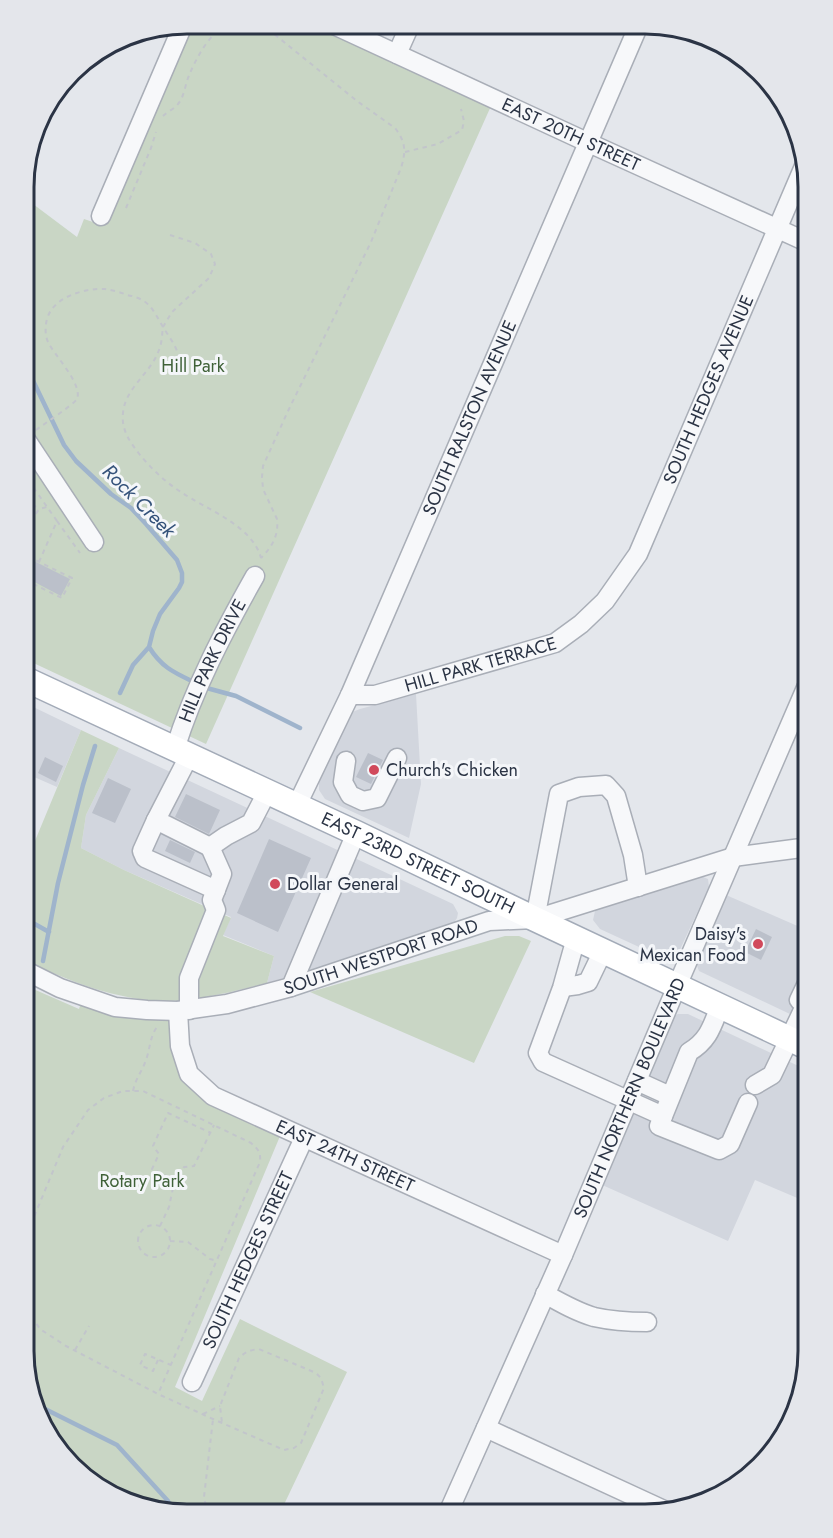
<svg xmlns="http://www.w3.org/2000/svg" width="833" height="1538" font-family="Jost,sans-serif">
<rect width="100%" height="100%" fill="#e4e7ec"/>
<path fill="#d2d6de" d="M416,694L421,784L409,838L325,799L319,790V780L350,713L360,709Z
M25,703L81,730L57,787L25,773Z
M119,748L453,904L458,913L457,918L454,923L412,939L267,983L274,956L223,935L231,917L124,870L81,848L86,815Z
M701,876L708,879L709,887L677,956L671,959L663,958L600,929L593,920L595,911L603,904Z
M726,895L809,931V1023L699,971L696,963Z
M678,1014H688L809,1071V1203L755,1180L728,1241L600,1184L670,1018Z"/>
<path fill="#c9d6c5" d="M193,24L314,25L491,106L206,744L25,659V198L77,237L84,219L102,225Z
M81,730L119,748L86,815L81,848L124,870L231,918L223,936L274,956L267,983C240,990 213,997 185,1000C130,1006 73,983 24,960L25,865Z
M505,936H519L531,941L474,1063L310,992Z
M24,985L79,1009L83,996L178,1011L189,1074L283,1129L175,1387L202,1401L240,1319L347,1372L280,1513H166L88,1480L33,1404L24,1351Z"/>
<g fill="none" stroke-linecap="round" stroke-linejoin="round">
<path stroke="#9fb4cc" stroke-width="4.5" d="M25,364L64,445L76,461L111,494L131,508L146,524L177,560L182,573V582L179,588L160,614L153,631L149,647L133,665L120,693
M149,647C162,668 175,673 196,683
M203,687L236,696L300,728
M24,918L49,932
M43,961L58,883L83,785L95,746
M24,1057L32,986
M33,1403L117,1445L168,1501L172,1513"/>
</g>
<path fill="#bbc0ca" d="M34,561L70,579L61,596L25,577Z
M368,753L383,760L371,784L356,777Z
M45,757L63,766L56,782L38,773Z
M108,778L131,789L115,823L92,813Z
M186,794L220,810L209,834L175,817Z
M269,839L311,858L278,932L237,913Z
M170,840L195,852L190,863L165,851Z
M756,929L772,937L761,960L745,952Z"/>
<g fill="none" stroke-linecap="round" stroke-linejoin="round">
<defs>
<g id="minor">
<path id="s1" d="M334,25L589,143L809,243"/>
<path d="M397,54L410,25"/>
<path d="M101,216L183,25"/>
<path d="M25,438L94,542"/>
<path id="s2" d="M350,695H375L555,643L581,624L605,601L638,554L805,164"/>
<path id="s3" d="M175,749C194,688 224,631 255,576"/>
<path d="M189,756L156,820L210,847L226,836L251,823L267,792"/>
<path d="M346,761L343,782L350,795L363,801L377,798L397,758"/>
<path id="s4" d="M297,805L350,695L638,27"/>
<path d="M156,820L142,851L145,858L216,890"/>
<path d="M535,919L559,794L579,787L606,785L616,796L633,855L638,887"/>
<path d="M576,938L562,988L538,1053L543,1062L663,1116"/>
<path id="s5" d="M24,970L60,988L115,1007L147,1010L178,1011L227,1004L291,987L489,921L535,919L733,857L809,847"/>
<path d="M291,987L356,833"/>
<path d="M563,987L578,985L588,982L603,951"/>
<path d="M720,1006C712,1026 709,1040 689,1052L659,1126L719,1150L730,1144L748,1103"/>
<path d="M189,1010V978L216,910L212,900L222,874L210,847"/>
<path id="s6" d="M178,1011L180,1046L189,1074L213,1096L563,1255"/>
<path d="M637,1081L670,1096"/>
<path d="M755,1085L772,1075L805,1006L799,1000L809,979"/>
<path d="M545,1294C561,1303 577,1312 594,1317C612,1321 629,1322 647,1322"/>
<path id="s7" d="M192,1382L304,1138"/>
<path d="M486,1428L666,1511"/>
<path id="s8" d="M448,1513L563,1255L677,986L809,681"/>
</g>
<g id="major">
<path id="s9" d="M25,679L356,833L535,919L809,1048"/>
</g>
</defs>
<use href="#minor" stroke="#a9aeb7" stroke-width="21"/>
<use href="#major" stroke="#a3abb8" stroke-width="27"/>
<path stroke="#c2c5cb" stroke-width="2" stroke-dasharray="4.5 4.5" stroke-linecap="butt" d="M260,24L274,34L357,101L395,128C406,142 406,152 401,168L371,242L288,411L263,466L262,477L263,489L277,519C279,535 272,547 261,558
M163,116C167,112 174,109 178,104C184,97 185,86 188,78C196,58 208,36 226,24
M405,152L438,144L462,130L464,121L461,109
M126,208L151,148L156,132
M170,235L195,243L211,254L215,264L209,278L172,312L163,327C169,337 178,348 179,359C179,364 178,368 179,374
M36,430C44,424 73,405 77,399C83,384 54,355 48,342C45,336 45,326 47,319C53,297 84,288 105,289C112,290 120,292 127,295C133,296 139,298 144,301C153,307 158,319 163,327C162,334 162,343 159,350C151,373 125,388 123,413C121,430 130,442 140,455C152,469 165,482 181,492C207,510 252,525 261,558
M25,486L33,487L57,521L39,562
M25,499L39,509
M57,521L80,553
M25,524L28,526L39,509L47,507
M25,580L62,598L72,578L33,559L25,574
M133,1091C136,1077 142,1072 146,1060C150,1049 150,1036 157,1027
M177,1181L152,1169L159,1154L153,1146L168,1113L211,1133
M138 1241a16 16 0 1 1 32 0a16 16 0 1 1-32 0Z
M160,1226L169,1207L173,1188L184,1167L194,1166L214,1125
M24,1241L63,1147L88,1110L104,1098L123,1091H143L251,1143C258,1149 261,1152 260,1162L158,1394
M170,1241L188,1242L210,1259L217,1261
M24,1300L34,1320L40,1329L66,1346L158,1394L213,1419L222,1423L284,1450L294,1448L301,1443L324,1388L321,1378L316,1373L259,1349C250,1350 245,1352 239,1358L220,1406L222,1423
M75,1350L89,1326
M158,1360L153,1371L140,1365L145,1354L171,1365
M203,1414L220,1406
M211,1513L205,1502L204,1497L213,1419"/>
<use href="#minor" stroke="#f7f8fa" stroke-width="18"/>
<use href="#major" stroke="#fff" stroke-width="24"/>
</g>
<g fill="#d1495b" stroke="#f4f6f9" stroke-width="2">
<circle cx="374" cy="770" r="6"/>
<circle cx="275" cy="884" r="6"/>
<circle cx="758" cy="944" r="6"/>
</g>
<g text-anchor="middle" dominant-baseline="central" stroke-width="6" stroke-linejoin="round" paint-order="stroke">
<g font-size="18" fill="#2b3445" stroke="#f4f6f9">
<text stroke="none"><textPath href="#s1" startOffset="261">EAST 20TH STREET</textPath></text>
<text stroke="none"><textPath href="#s2" startOffset="514">SOUTH HEDGES AVENUE</textPath></text>
<text stroke="none"><textPath href="#s4" startOffset="424">SOUTH RALSTON AVENUE</textPath></text>
<text stroke="none"><textPath href="#s3" startOffset="96">HILL PARK DRIVE</textPath></text>
<text stroke="none"><textPath href="#s2" startOffset="135">HILL PARK TERRACE</textPath></text>
<text stroke="none"><textPath href="#s9" startOffset="434">EAST 23RD STREET SOUTH</textPath></text>
<text stroke="none"><textPath href="#s5" startOffset="372">SOUTH WESTPORT ROAD</textPath></text>
<text stroke="none"><textPath href="#s8" startOffset="453">SOUTH NORTHERN BOULEVARD</textPath></text>
<text stroke="none"><textPath href="#s6" startOffset="242">EAST 24TH STREET</textPath></text>
<text stroke="none"><textPath href="#s7" startOffset="134">SOUTH HEDGES STREET</textPath></text>
</g>
<g font-size="18" fill="#3f6138" stroke="#f4f6f9">
<text x="193" y="366">Hill Park</text>
<text x="142" y="1181">Rotary Park</text>
</g>
<g font-size="18" fill="#2b3445" stroke="#f4f6f9" text-anchor="start">
<text x="386" y="770">Church's Chicken</text>
<text x="287" y="884">Dollar General</text>
<text x="746" y="934" text-anchor="end">Daisy's<tspan x="746" dy="21">Mexican Food</tspan></text>
</g>
<g font-size="20" font-style="italic" fill="#34527a" stroke="#f4f6f9">
<text transform="translate(139 501) rotate(45)">Rock Creek</text>
</g>
</g>
<path d="M0 0H833V1538H0ZM187 34H645A153 153 0 0 1 798 187V1351A153 153 0 0 1 645 1504H187A153 153 0 0 1 34 1351V187A153 153 0 0 1 187 34Z" fill="#e4e6eb" fill-rule="evenodd"/>
<path fill="none" stroke="#2b3445" stroke-width="3" d="M187 34H645A153 153 0 0 1 798 187V1351A153 153 0 0 1 645 1504H187A153 153 0 0 1 34 1351V187A153 153 0 0 1 187 34Z"/>
</svg>
